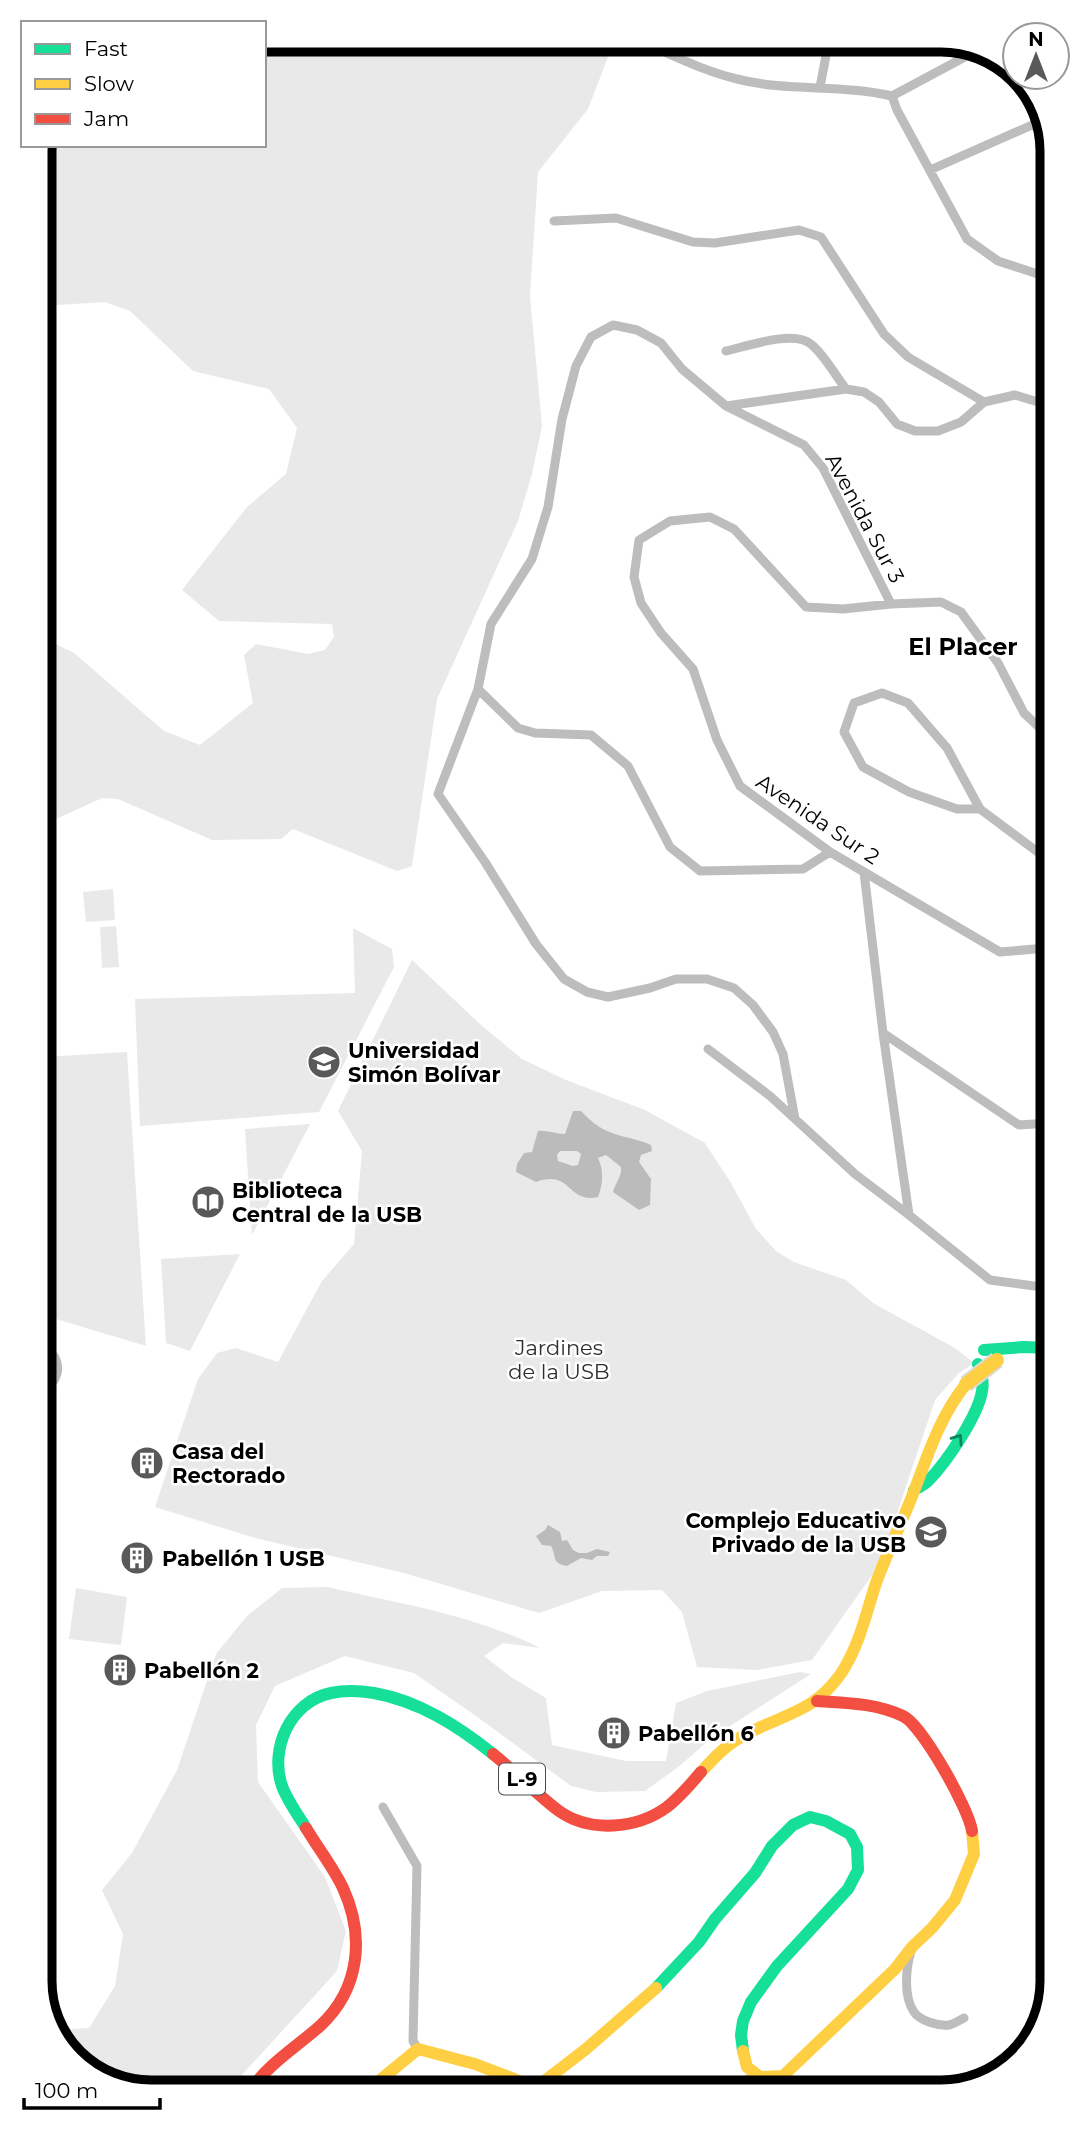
<svg xmlns="http://www.w3.org/2000/svg" width="1092" height="2133" font-family="Montserrat,sans-serif">
<rect width="100%" height="100%" fill="#fff"/>
<path fill="#e9e9e9" d="M264,40H608L611,49L588,109L538,172L530,296L542,426L532,474L518,521L437,699L412,866L397,871L293,829L281,839L212,840L118,799L102,798L43,825V638L74,653L164,731L200,745L253,703L244,655L256,644L308,654L325,650L334,637L332,624L219,621L182,590L247,507L286,474L297,428L269,389L193,371L130,311L105,302L41,306L40,145H264Z
M113,889L115,920L86,922L83,892Z
M116,926L119,967L102,968L100,927Z
M353,928L392,949L394,967L319,1112L140,1126L135,999L355,993Z
M412,960L480,1024L522,1059L566,1080L645,1110L705,1143L731,1183L756,1229L777,1252L794,1262L846,1280L873,1303L955,1348L974,1363L959,1373L935,1400L880,1564L812,1660L757,1670L697,1667L682,1612L662,1590L602,1591L539,1613L404,1573L255,1538L155,1507L198,1379L217,1353L236,1348L278,1362L322,1281L354,1244L362,1151L338,1111Z
M127,1052L146,1346L46,1316L44,1057Z
M310,1124L252,1235L245,1129Z
M240,1254L190,1351L166,1343L161,1259Z
M327,1587C398,1603 474,1615 540,1648L503,1643L484,1656L511,1677L546,1698L552,1745L626,1761H666L676,1703L707,1691L800,1672L811,1674L713,1737L677,1768L645,1791L596,1792L571,1786L476,1716L414,1673L345,1656L275,1686L256,1725L258,1782L325,1877L346,1931L337,1971L241,2076L235,2092L144,2093L89,2074L49,2024V2021L55,2030L89,2028L115,1986L123,1934L102,1890L132,1853L177,1770L216,1654L247,1616L282,1588Z
M76,1588L127,1597L121,1645L69,1639Z"/>
<path fill="#bbb" fill-rule="evenodd" d="M573,1111H581C586,1116 592,1122 598,1126C614,1137 634,1137 651,1145L652,1151L641,1155L639,1162L651,1179L650,1205L639,1210L613,1192C615,1183 622,1177 621,1167L606,1155L598,1158C604,1170 603,1184 598,1197C567,1204 572,1169 536,1182L516,1172L517,1164L524,1153L532,1152L538,1131C547,1130 556,1134 565,1134ZM560,1151H577L581,1154L578,1165L573,1166L558,1161L557,1155Z
M46,1344C68,1354 67,1383 46,1393Z
M548,1525L560,1532L562,1541L567,1540L573,1550L579,1553H587L597,1549L610,1552L608,1556H597L592,1560L581,1558L567,1566C551,1563 557,1557 551,1546L542,1545L536,1536L545,1530Z"/>
<g fill="none" stroke-linecap="round" stroke-linejoin="round">
<path stroke="#bdbdbd" stroke-width="9" d="M637,40C670,54 703,71 737,79C788,92 841,84 892,96L897,110L967,239L998,261L1044,276
M820,87L829,40
M892,96L976,51
M930,170L1032,125L1044,130
M554,221L616,218L693,242L715,243L799,230L821,237L884,334L908,357L984,402
M726,351C748,346 795,329 812,345C825,356 835,375 846,389
M726,406L846,389L864,392L879,402L897,424L915,431H938L961,422L984,402L1015,395L1045,404
M478,689L438,794L485,862L536,944L564,979L587,992L608,997L650,988L676,979H707L734,988L753,1005L773,1032L783,1054L795,1119
M1046,734L1024,713L998,663L961,612L941,602L891,604L843,609L806,607L734,529L710,517L670,521L639,540L634,577L641,603L661,633L693,669L717,740L740,786L830,852L1000,952L1047,948
M980,809H957L909,792L863,767L844,732L854,703L882,693L908,703L947,748L980,809L1047,859
M830,852L803,869L700,871L670,847L628,766L591,735L535,733L518,728L478,689L491,624L532,559L548,507L562,419L576,366L591,337L613,325L637,330L661,343L682,369L726,406L804,445L823,468L891,604
M864,872L883,1033L909,1215L990,1280L1049,1288
M883,1033L1019,1125L1048,1123
M708,1049L770,1096L855,1174L909,1215
M383,1807L417,1866L413,2041L418,2049
M911,1951C906,1968 903,1996 914,2012C920,2021 938,2026 949,2025C954,2024 960,2020 964,2018
M710,2087L760,2077"/>
<path stroke="#16e098" stroke-width="12" d="M984,1350L1024,1347L1049,1348
M914,1490C919,1487 924,1485 928,1481C946,1463 978,1416 982,1391C984,1381 981,1373 978,1364
M306,1828C298,1815 287,1800 282,1786C269,1748 291,1701 331,1693C345,1690 361,1691 374,1693C419,1701 458,1726 493,1754
M656,1988L699,1942L715,1919L755,1873L772,1846L793,1825L810,1817L826,1821L850,1834L857,1847L858,1870L848,1889L777,1966L751,2002L743,2021L741,2035L743,2051"/>
<path stroke="#ffcf43" stroke-width="12" d="M701,1772C713,1759 725,1746 741,1737C781,1714 814,1714 842,1672C860,1644 866,1613 876,1583C886,1556 898,1530 909,1504C926,1462 937,1420 966,1384
M743,2051L747,2067L760,2077L783,2076L895,1969L913,1946L932,1928L955,1900L974,1854L972,1831
M368,2090L418,2049L475,2064L527,2084L542,2083L586,2049L656,1988"/>
<path stroke="#f24e42" stroke-width="12" d="M817,1701C847,1703 875,1703 903,1716C922,1725 969,1809 972,1831
M493,1754C516,1772 536,1794 559,1811C590,1833 637,1829 667,1807C680,1797 690,1785 701,1772
M249,2092C268,2064 295,2048 320,2026C360,1989 365,1936 343,1888C333,1867 318,1848 306,1828"/>
<defs>
<path id="slow-bridge" d="M966,1384L997,1360"/>
</defs>
<use href="#slow-bridge" stroke="#dbdbdb" stroke-width="18" stroke-linecap="butt"/>
<use href="#slow-bridge" stroke="#ffcf43" stroke-width="14"/>
</g>
<defs><path id="oneway-chevron" d="M-2-3.5L2.5 0L-2 3.5" fill="none" stroke-width="1.6" stroke-linecap="round" stroke-linejoin="round" transform="scale(1.75)"/></defs>
<use stroke="#0d865b" href="#oneway-chevron" transform="translate(958 1439) rotate(-55)"/>
<defs>
<symbol id="university-disc" viewBox="-11 -11 22 22"><circle r="9.5" fill="#595959" stroke="#fff"/><path d="M0-5L7-2L0 1L-7-2ZM-4 1L0 2.5L4 1V4Q0 6-4 4Z" fill="#fff"/></symbol>
<symbol id="library-disc" viewBox="-11 -11 22 22"><circle r="9.5" fill="#595959" stroke="#fff"/><path d="M-6-4Q-3-5.5-.7-3.5V5Q-3 3-6 4ZM6-4Q3-5.5 .7-3.5V5Q3 3 6 4Z" fill="#fff"/></symbol>
<symbol id="building-disc" viewBox="-11 -11 22 22"><circle r="9.5" fill="#595959" stroke="#fff"/><path d="M-4-6H4V6H1V3H-1V6H-4ZM-2.5-4.3h1.7v1.8h-1.7ZM.8-4.3h1.7v1.8H.8ZM-2.5-1h1.7V.8h-1.7ZM.8-1h1.7V.8H.8Z" fill="#fff"/></symbol>
<symbol id="school-disc" viewBox="-11 -11 22 22"><circle r="9.5" fill="#595959" stroke="#fff"/><path d="M0-5L7-2L0 1L-7-2ZM-4 1L0 2.5L4 1V4Q0 6-4 4Z" fill="#fff"/></symbol>
</defs>
<g fill-rule="evenodd">
<use href="#university-disc" x="305" y="1043" width="38" height="38"/>
<use href="#library-disc" x="189" y="1183" width="38" height="38"/>
<use href="#building-disc" x="128" y="1444" width="38" height="38"/>
<use href="#school-disc" x="912" y="1513" width="38" height="38"/>
<use href="#building-disc" x="118" y="1539" width="38" height="38"/>
<use href="#building-disc" x="101" y="1651" width="38" height="38"/>
<use href="#building-disc" x="595" y="1714" width="38" height="38"/>
</g>
<g text-anchor="middle" dominant-baseline="central" stroke-width="5" stroke-linejoin="round" paint-order="stroke">
<rect fill="#fff" stroke="#4c4c4c" stroke-width="2" x="499" y="1763.5" width="46" height="31" rx="5"/>
<g font-size="19" font-weight="bold" fill="#000">
<text x="522" y="1779">L-9</text>
</g>
<g font-size="21" fill="#000" stroke="#fff">
<text transform="translate(865 518) rotate(62)">Avenida Sur 3</text>
<text transform="translate(818 819) rotate(34)">Avenida Sur 2</text>
</g>
<g font-size="21" font-weight="bold" fill="#000" stroke="#fff" text-anchor="start">
<text x="348" y="1050">Universidad<tspan x="348" dy="24">Simón Bolívar</tspan></text>
<text x="232" y="1190">Biblioteca<tspan x="232" dy="24">Central de la USB</tspan></text>
<text x="172" y="1451">Casa del<tspan x="172" dy="24">Rectorado</tspan></text>
<text x="906" y="1520" text-anchor="end">Complejo Educativo<tspan x="906" dy="24">Privado de la USB</tspan></text>
<text x="162" y="1558">Pabellón 1 USB</text>
<text x="144" y="1670">Pabellón 2</text>
<text x="638" y="1733">Pabellón 6</text>
</g>
<g font-size="21" fill="#2e2e2e" stroke="#fff">
<text x="559" y="1347">Jardines<tspan x="559" dy="24">de la USB</tspan></text>
</g>
<g font-size="24" font-weight="bold" fill="#000" stroke="#fff">
<text x="963" y="646">El Placer</text>
</g>
</g>
<path d="M0 0H1092V2133H0ZM151 52H941A99 99 0 0 1 1040 151V1981A99 99 0 0 1 941 2080H151A99 99 0 0 1 52 1981V151A99 99 0 0 1 151 52Z" fill="#fff" fill-rule="evenodd"/>
<path fill="none" stroke="#000" stroke-width="9" d="M151 52H941A99 99 0 0 1 1040 151V1981A99 99 0 0 1 941 2080H151A99 99 0 0 1 52 1981V151A99 99 0 0 1 151 52Z"/>
<rect x="21" y="21" width="245" height="126" fill="#ffffff" stroke="#999999" stroke-width="2"/>
<rect x="35" y="44" width="35" height="10" fill="#16e098" stroke="#999999" stroke-width="2"/>
<text x="84" y="56" font-size="21" fill="#000000">Fast</text>
<rect x="35" y="79" width="35" height="10" fill="#ffcf43" stroke="#999999" stroke-width="2"/>
<text x="84" y="91" font-size="21" fill="#000000">Slow</text>
<rect x="35" y="114" width="35" height="10" fill="#f24e42" stroke="#999999" stroke-width="2"/>
<text x="84" y="126" font-size="21" fill="#000000">Jam</text>
<g transform="translate(1036 56)"><circle r="33" fill="#ffffff" stroke="#999999" stroke-width="2"/>
<path d="M0-5L12 26L0 18L-12 26Z" fill="#595959"/>
<text y="-10" font-size="19" font-weight="bold" text-anchor="middle" fill="#000000">N</text>
</g>
<path d="M24 2098v10h136v-10" fill="none" stroke="#000000" stroke-width="3.5"/>
<text x="35" y="2098" font-size="21" fill="#000000" stroke="#ffffff" stroke-width="5" paint-order="stroke">100 m</text>
</svg>
